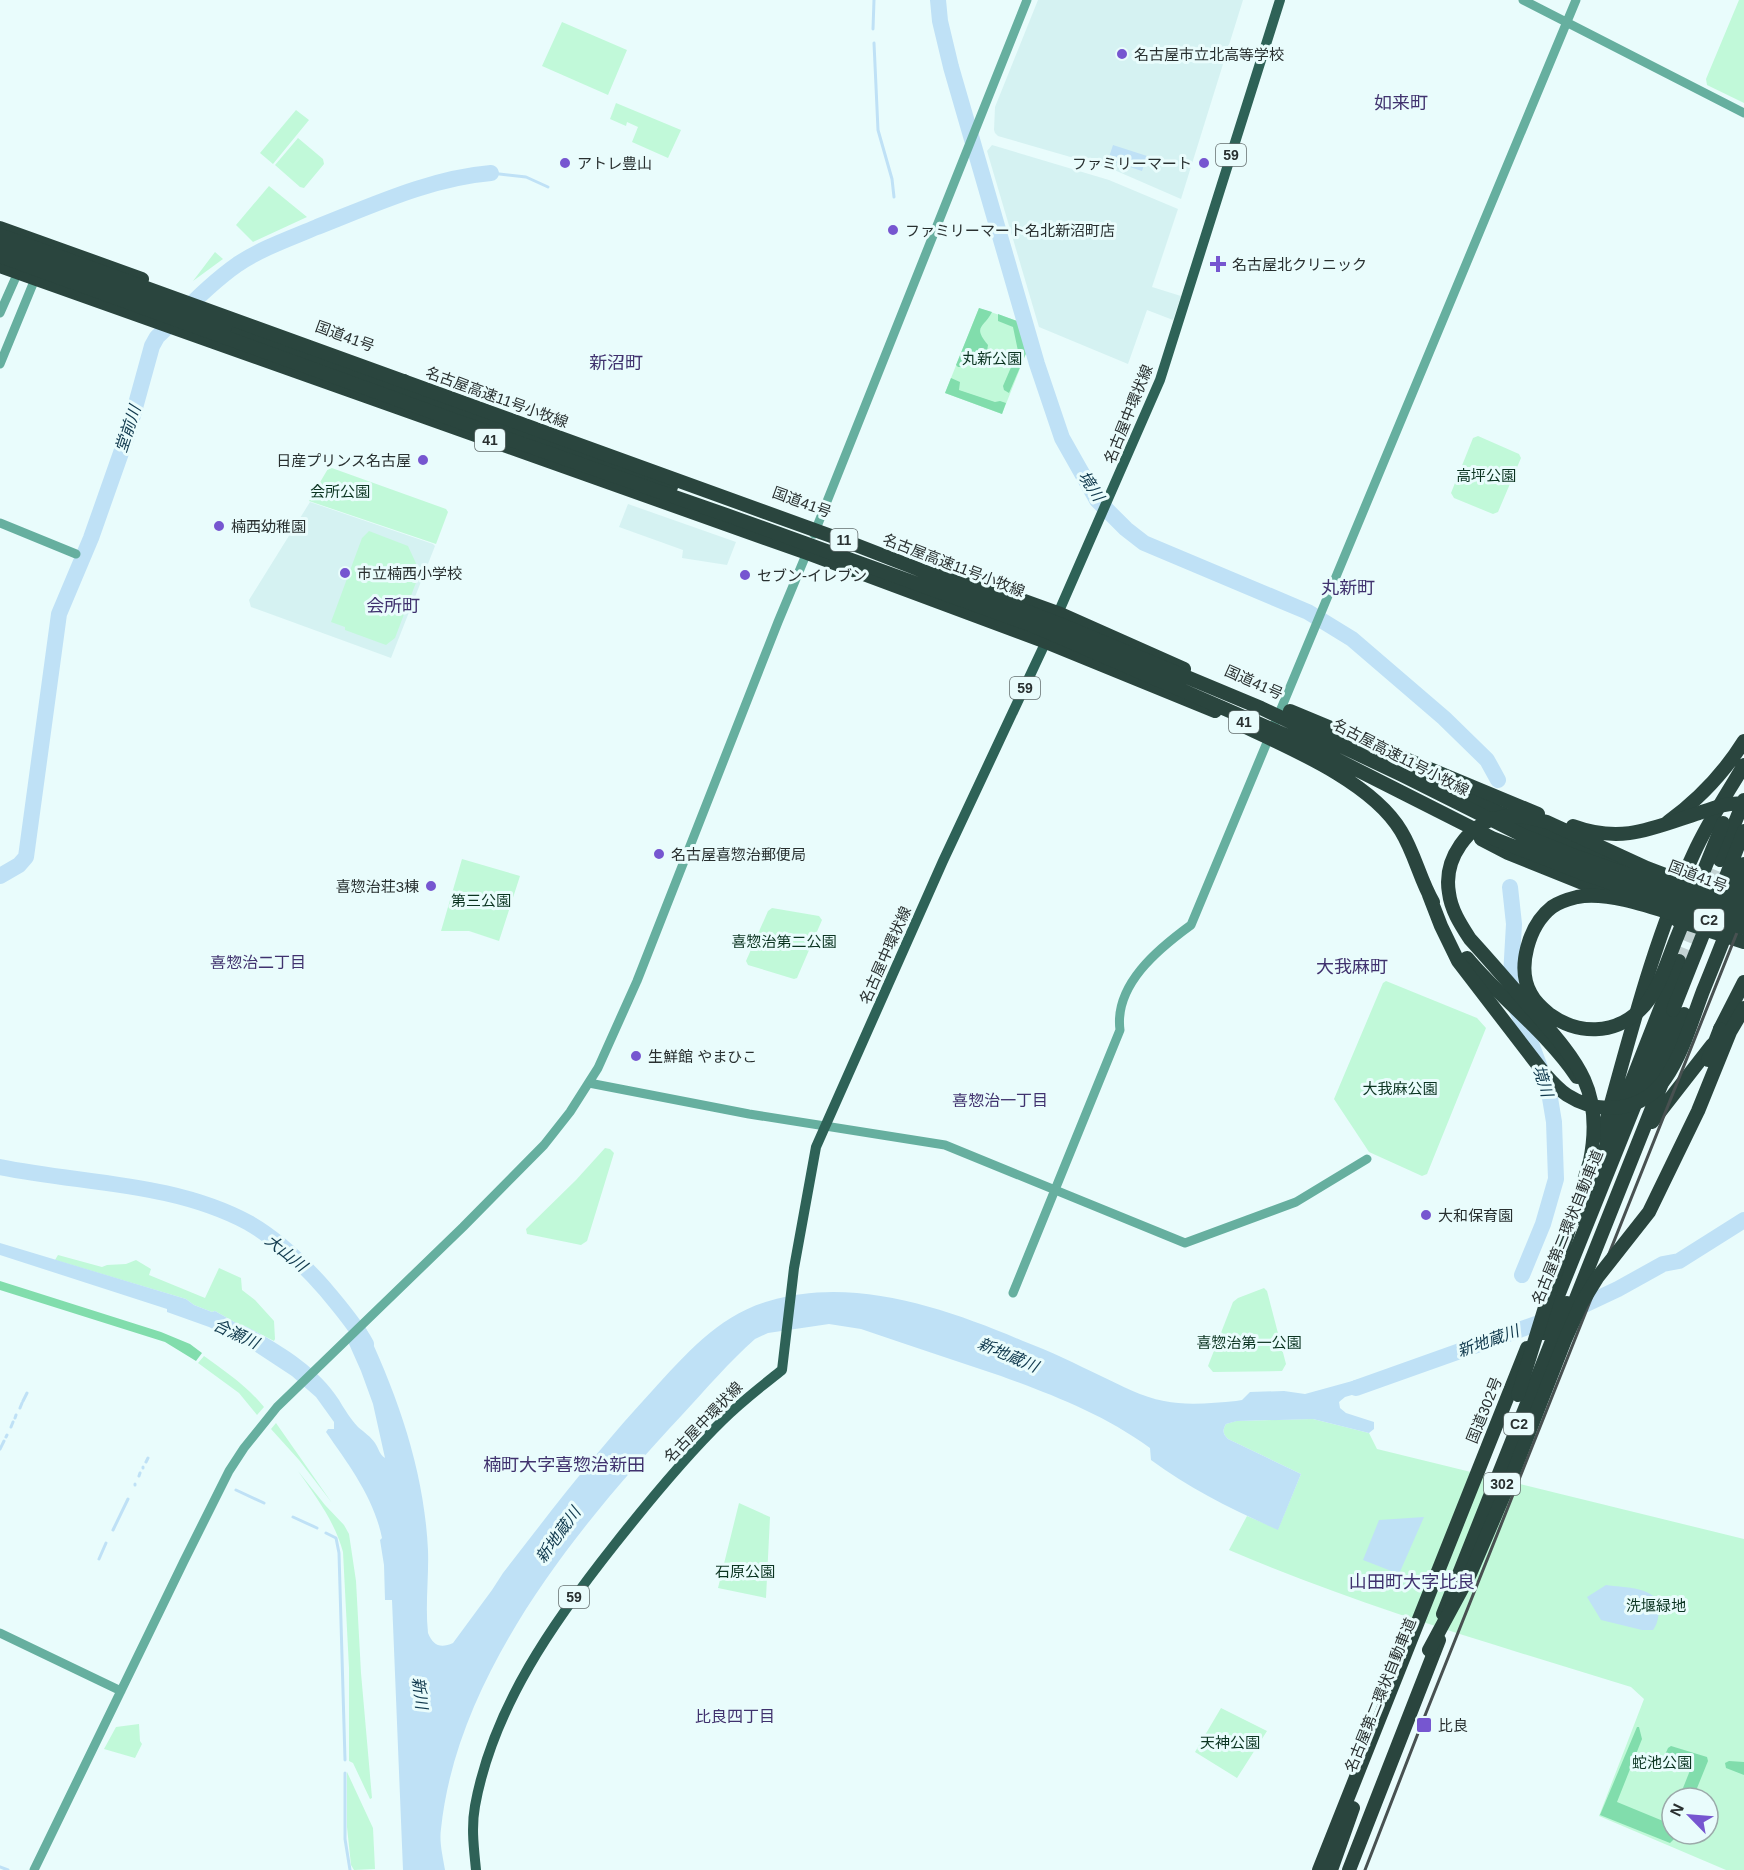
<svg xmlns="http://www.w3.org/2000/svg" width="1744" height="1870" font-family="Arial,'Noto Sans JP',sans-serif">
<rect width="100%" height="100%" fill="#e9fcfc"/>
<path fill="#d5f2f2" d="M1038,0H1243L1181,199L1112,169L998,136L995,133L994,130L995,107Z
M992,145L1109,180L1178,209L1152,287L1181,296L1173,320L1147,310L1128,364L1039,327L987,151Z
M310,502L433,544L435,546L391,658L251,607L249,600Z
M628,504L736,542L727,565L682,558L683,550L619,527Z"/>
<path fill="#c1f9d9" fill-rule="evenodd" d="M1739,0H1744V103L1707,85L1706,79Z
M562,22L627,50L608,95L542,66Z
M616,103L681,130L668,158L632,142L638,127L627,122L626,126L610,119Z
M296,110L309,120L273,164L260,153Z
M298,138L323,159L324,164L304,188L300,187L275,165Z
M269,186L307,217L253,242L236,225Z
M215,252L223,259L193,281Z
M979,308L1017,321L1027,351L1002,414L945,393Z
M1478,436L1519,454L1521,458L1498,512L1493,514L1454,498L1451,493L1473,438Z
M329,467L446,509L448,512L436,544L309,501Z
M369,531L408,546L420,572L395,638L386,645L345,630V627L331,622L362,538Z
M462,859L520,876L499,941L469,931H441Z
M772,908L819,916L822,920L797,978L794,979L748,965L746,961L768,911Z
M1386,981L1477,1018L1486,1028L1427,1174L1422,1176L1369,1152L1334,1099L1383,983Z
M605,1148L610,1149L614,1153L587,1241L581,1245L527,1234L526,1229L576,1180Z
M58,1255L102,1267L107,1265L126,1264L136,1260L151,1269L149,1275L205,1298L219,1268L241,1278L242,1290L255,1300L274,1321L275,1339L274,1341L245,1326L243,1327L215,1311L212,1312L194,1305L186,1299L55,1260Z
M1264,1288L1267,1291L1286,1364L1282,1371L1213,1372L1208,1366L1233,1302L1238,1298Z
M204,1356C226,1372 247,1386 264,1407L257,1415L239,1393L198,1363Z
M1313,1419L1369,1433L1377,1449L1744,1539V1870H1726L1599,1816L1644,1699L1631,1687C1496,1645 1359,1606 1229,1550L1247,1516L1278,1529L1301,1474L1228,1439C1223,1434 1222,1431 1226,1424L1236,1421ZM1672,1798H1708V1834H1672Z
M276,1423L332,1503L299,1460L271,1429Z
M298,1471L325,1505L344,1525L349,1534L356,1581L361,1673L372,1798L370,1799L353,1763L349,1761V1668L343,1552C335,1522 316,1497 298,1471Z
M739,1503L770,1517L766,1598L718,1588Z
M1221,1708L1267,1731L1237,1778L1195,1752Z
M139,1724L140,1741L142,1744L135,1758L104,1749L116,1727Z
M347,1772L373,1828L375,1869L354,1870L351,1865L347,1827Z"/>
<path fill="#81ddac" d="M979,308L992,312C984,328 972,326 988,345L986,358L982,361C971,362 967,368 958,367L956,365Z
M998,314L1017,321L1027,351L1009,393L1004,390L1003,386L1018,351L1013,327L998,321Z
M951,378L960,382L959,390L995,402L1000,401L1006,403L1002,414L945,393Z
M0,1281L161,1332L190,1344L202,1353L196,1361L165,1342L0,1290Z
M1637,1727H1639L1642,1739L1617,1802L1668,1823L1672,1815V1834H1679L1670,1843L1600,1815Z
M1671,1746L1707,1757L1708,1761L1693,1798H1679L1691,1768L1664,1757L1668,1748Z
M1729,1761L1744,1762V1775L1726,1768L1725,1763Z"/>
<path fill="#bfe1f6" d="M1113,145L1147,156L1142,171L1108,160Z
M0,1243L186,1299L194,1305L212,1312L215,1311L243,1327L245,1326C280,1344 317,1366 339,1400C345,1410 350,1418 358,1427C364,1432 371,1437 375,1443C379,1449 379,1454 385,1458L373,1404L361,1371L345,1335L362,1320C397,1394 424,1468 428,1550C429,1577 425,1605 428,1633C433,1645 440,1649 453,1643L492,1590L503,1573C551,1511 599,1448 652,1391C686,1354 719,1315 769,1301C853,1276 945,1308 1023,1341C1050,1351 1076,1364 1101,1376C1122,1386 1142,1397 1164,1401C1187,1406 1213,1403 1236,1401L1242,1400L1250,1392L1284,1391L1305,1394L1374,1375L1379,1387L1345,1397L1339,1402L1340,1408L1346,1413L1374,1422V1429L1369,1433L1313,1419L1237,1421L1226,1424C1222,1431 1223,1434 1228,1439L1301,1474L1278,1530C1233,1510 1190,1489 1151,1460L1150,1448C1103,1414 1055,1396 1001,1376C954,1360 907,1345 861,1329L829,1324L768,1333L755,1339C729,1362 706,1389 682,1415C579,1525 457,1673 441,1829C439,1842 443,1857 445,1870H403L392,1600H385L384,1565L380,1540L382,1538C374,1498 349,1465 326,1432L328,1429H334V1422L316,1397L292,1376L245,1345L209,1327L167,1312V1309L0,1255Z
M1424,1517L1399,1574L1363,1560L1379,1520Z
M1606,1585C1624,1588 1662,1586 1659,1612C1658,1619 1657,1625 1653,1630H1642L1601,1620L1587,1597Z"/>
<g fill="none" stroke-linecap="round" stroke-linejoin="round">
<path stroke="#bfe1f6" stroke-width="3" d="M873,29L874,0
M874,43L878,130L892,179L894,197
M491,173L526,177L548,187
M23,1401L27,1393
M20,1408L22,1403
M15,1418L16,1415
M11,1427L13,1422
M6,1437L7,1435
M0,1449L4,1441
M146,1462L148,1458
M143,1468V1467
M139,1476L140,1473
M135,1485V1484
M236,1490L264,1503
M293,1517L317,1528
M113,1530L128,1499
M326,1533L336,1538L339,1553L345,1760
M99,1559L106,1543
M345,1773V1839L350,1870
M0,1867L8,1870"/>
<path stroke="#bfe1f6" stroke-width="16" d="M938,0L940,21L951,67L1037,364L1062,438L1097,500L1126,529L1144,543L1308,612L1352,639L1444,718L1487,760L1498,780
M0,876L19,865L26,857L59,614L91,538L128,433L152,346L157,337C184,312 208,285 238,264C262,248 291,238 317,227C373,205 431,178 491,173
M1510,887L1514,924L1510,993L1532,1046L1549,1092L1554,1122L1556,1179L1543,1224L1522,1275
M0,1167C83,1184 173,1182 249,1223C277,1239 304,1265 325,1289C339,1306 355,1324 366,1344
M1356,1388L1567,1313L1618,1289L1663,1264L1679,1261L1744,1220"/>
<path stroke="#c3d3d3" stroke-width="14" stroke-dasharray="14 7" stroke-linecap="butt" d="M1679,961L1720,860"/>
<path stroke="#66af9f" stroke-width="9" d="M1523,0L1744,113
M0,313L19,270
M0,364L37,274
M0,523L76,554
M814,534L1027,0
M589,1083L749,1114L945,1145L1185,1243L1296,1202L1367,1159
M1013,1293L1120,1030C1114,985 1158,949 1191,925L1576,0
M0,1633L121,1691
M34,1870L184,1561L229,1471L244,1448L277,1407L463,1227L544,1145L570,1112L598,1068L637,981L778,622L808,550"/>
<path stroke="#2e6257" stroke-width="10" d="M1056,618L1160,380L1280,0
M476,1870C474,1849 471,1828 475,1806C493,1707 554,1621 615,1544C649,1501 684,1458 723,1420C742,1401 762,1386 782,1370L794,1268L816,1147L943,861L1049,635"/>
<path stroke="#2a453e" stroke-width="14" d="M0,228L142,279
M0,266L807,553L1046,642L1215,711
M225,327L275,342L393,385L404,381
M379,395L383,397L395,391L671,487
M941,571L1058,613L1184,669
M1382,758L1501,813L1631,867
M1668,822C1698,800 1724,773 1744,741
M1481,839L1508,853L1615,896
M1720,860L1744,800
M1677,920L1744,942
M1467,958C1502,1000 1547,1032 1577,1077
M1720,1029L1744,982
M1653,1090L1684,1014
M1652,1122L1712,1045
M1602,1136C1629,1041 1652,943 1694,853C1708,822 1727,794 1744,765
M1578,1218L1679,961
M1569,1316L1662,1083
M1543,1333L1673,1010
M1443,1614L1567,1303
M1319,1870L1527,1348
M1331,1870L1353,1808
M1349,1870L1439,1640"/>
<path stroke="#485151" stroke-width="3" d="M1365,1870L1422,1723L1744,915"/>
<path stroke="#2a453e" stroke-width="14" d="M0,235L856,545L1062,625L1261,708L1402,775L1522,835L1575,856L1744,915
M0,245L225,327
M0,256L454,420L735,518L1034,626L1308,745L1492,838L1582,873L1744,928
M1290,711L1538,814
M1239,724C1290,748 1372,782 1401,831C1415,854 1420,880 1433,902
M1573,826C1622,844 1653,828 1699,813C1713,808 1728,802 1744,804
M1429,895L1441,926L1458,961L1544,1073C1551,1081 1558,1089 1567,1095C1600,1116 1642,1112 1665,1079C1683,1053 1692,1020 1703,991C1717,957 1730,923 1744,888
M1730,898L1744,864
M1692,920C1659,910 1612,891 1577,897C1569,899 1559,902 1552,907C1529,925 1516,968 1531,994C1535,1002 1543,1009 1549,1014C1578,1035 1614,1035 1640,1010C1659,992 1667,961 1677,937C1692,899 1708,861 1723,823
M1673,1010L1744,831
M1708,1060L1720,1029
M1518,1395L1590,1161C1604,1091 1578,1062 1535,1013C1513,988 1492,963 1470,939C1461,925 1451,910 1449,893C1443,859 1468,824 1501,817C1516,814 1532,818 1547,822L1647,868L1744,905
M1429,1650L1470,1574L1509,1483L1565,1340L1581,1304L1597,1278L1649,1212L1698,1111L1730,1032L1744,1008"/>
</g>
<g fill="#7656d0" stroke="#e9fcfc" stroke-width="2">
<circle cx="1122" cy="54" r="6"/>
<circle cx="565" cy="163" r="6"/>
<circle cx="1204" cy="163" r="6"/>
<circle cx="893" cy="230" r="6"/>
<path d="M1215 255h6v6h6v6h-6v6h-6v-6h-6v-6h6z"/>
<circle cx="423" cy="460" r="6"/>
<circle cx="219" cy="526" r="6"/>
<circle cx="345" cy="573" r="6"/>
<circle cx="745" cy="575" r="6"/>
<circle cx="659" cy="854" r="6"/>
<circle cx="431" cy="886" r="6"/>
<circle cx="636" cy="1056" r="6"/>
<circle cx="1426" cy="1215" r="6"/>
<rect x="1416" y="1717" width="16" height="16" rx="3"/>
</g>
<g text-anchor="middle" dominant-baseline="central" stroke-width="6" stroke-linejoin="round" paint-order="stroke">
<g fill="#e9fcfc" stroke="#636d6d" stroke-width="1.5">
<rect x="1216" y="144" width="30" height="22" rx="4.5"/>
<rect x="475" y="429" width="30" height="22" rx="4.5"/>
<rect x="830.5" y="529" width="27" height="22" rx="4.5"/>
<rect x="1010" y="677" width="30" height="22" rx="4.5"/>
<rect x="1229" y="711" width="30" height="22" rx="4.5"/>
<rect x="1694" y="909" width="30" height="22" rx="4.5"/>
<rect x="1504" y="1413" width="30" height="22" rx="4.5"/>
<rect x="1484" y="1473" width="36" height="22" rx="4.5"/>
<rect x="559" y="1586" width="30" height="22" rx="4.5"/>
</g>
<g font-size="14" font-weight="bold" fill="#293030">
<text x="1231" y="155">59</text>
<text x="490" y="440">41</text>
<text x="844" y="540">11</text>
<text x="1025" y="688">59</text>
<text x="1244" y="722">41</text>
<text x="1709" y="920">C2</text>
<text x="1519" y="1424">C2</text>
<text x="1502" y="1484">302</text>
<text x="574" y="1597">59</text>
</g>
<g font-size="15" fill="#293030" stroke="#e9fcfc" text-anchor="start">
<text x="1134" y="54">名古屋市立北高等学校</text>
<text x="577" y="163">アトレ豊山</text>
<text x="1192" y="163" text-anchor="end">ファミリーマート</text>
<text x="905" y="230">ファミリーマート名北新沼町店</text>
<text x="1232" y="264">名古屋北クリニック</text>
<text x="411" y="460" text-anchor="end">日産プリンス名古屋</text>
<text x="231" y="526">楠西幼稚園</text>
<text x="357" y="573">市立楠西小学校</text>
<text x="757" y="575">セブン-イレブン</text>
<text x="671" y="854">名古屋喜惣治郵便局</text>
<text x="419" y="886" text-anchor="end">喜惣治荘3棟</text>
<text x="648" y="1056">生鮮館 やまひこ</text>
<text x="1438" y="1215">大和保育園</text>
<text x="1438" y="1725">比良</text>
</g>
<g font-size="15" fill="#293030" stroke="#e9fcfc">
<text transform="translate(345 336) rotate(20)">国道41号</text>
<text transform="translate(497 397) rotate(20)">名古屋高速11号小牧線</text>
<text transform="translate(1128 414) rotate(-68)">名古屋中環状線</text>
<text transform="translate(802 502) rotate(20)">国道41号</text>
<text transform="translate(954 565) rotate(21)">名古屋高速11号小牧線</text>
<text transform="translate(1254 682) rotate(24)">国道41号</text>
<text transform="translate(1401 757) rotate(27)">名古屋高速11号小牧線</text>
<text transform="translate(1698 876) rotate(21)">国道41号</text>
<text transform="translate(885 955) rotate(-66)">名古屋中環状線</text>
<text transform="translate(1567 1227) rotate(-68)">名古屋第二環状自動車道</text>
<text transform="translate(1484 1410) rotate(-68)">国道302号</text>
<text transform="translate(703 1422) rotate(-46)">名古屋中環状線</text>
<text transform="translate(1380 1695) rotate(-68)">名古屋第二環状自動車道</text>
</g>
<g font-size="15" fill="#0b3421" stroke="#e9fcfc">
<text x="992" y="358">丸新公園</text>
<text x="1486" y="475">高坪公園</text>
<text x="340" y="491">会所公園</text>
<text x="481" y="900">第三公園</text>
<text x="784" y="941">喜惣治第二公園</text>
<text x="1400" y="1088">大我麻公園</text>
<text x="1249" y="1342">喜惣治第一公園</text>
<text x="745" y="1571">石原公園</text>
<text x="1656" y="1605">洗堰緑地</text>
<text x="1230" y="1742">天神公園</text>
<text x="1662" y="1762">蛇池公園</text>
</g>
<g font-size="16" font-style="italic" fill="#10394d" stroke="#e9fcfc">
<text transform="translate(128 429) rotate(-72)">堂前川</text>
<text transform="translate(1091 486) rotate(57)">境川</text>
<text transform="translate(1543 1081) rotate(73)">境川</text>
<text transform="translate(286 1253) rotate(39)">大山川</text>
<text transform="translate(236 1334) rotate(25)">合瀬川</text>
<text transform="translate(1488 1341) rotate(-20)">新地蔵川</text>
<text transform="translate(1008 1355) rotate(23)">新地蔵川</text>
<text transform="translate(558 1535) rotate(-54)">新地蔵川</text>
<text transform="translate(420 1693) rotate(83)">新川</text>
</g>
<g font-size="16" fill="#40326e" stroke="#e9fcfc">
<text x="258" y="962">喜惣治二丁目</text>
<text x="1000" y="1100">喜惣治一丁目</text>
<text x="735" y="1716">比良四丁目</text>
</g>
<g font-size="18" fill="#40326e" stroke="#e9fcfc">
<text x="1401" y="103">如来町</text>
<text x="616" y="363">新沼町</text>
<text x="1348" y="588">丸新町</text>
<text x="393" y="606">会所町</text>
<text x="1352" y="967">大我麻町</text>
<text x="564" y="1465">楠町大字喜惣治新田</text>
<text x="1412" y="1582">山田町大字比良</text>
</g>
</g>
<g transform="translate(1690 1816) rotate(295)"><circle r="28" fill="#e9fcfc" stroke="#9caaaa" stroke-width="1.5"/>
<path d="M0-4.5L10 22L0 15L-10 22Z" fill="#7656d0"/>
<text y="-9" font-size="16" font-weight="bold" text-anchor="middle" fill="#293030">N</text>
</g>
</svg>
